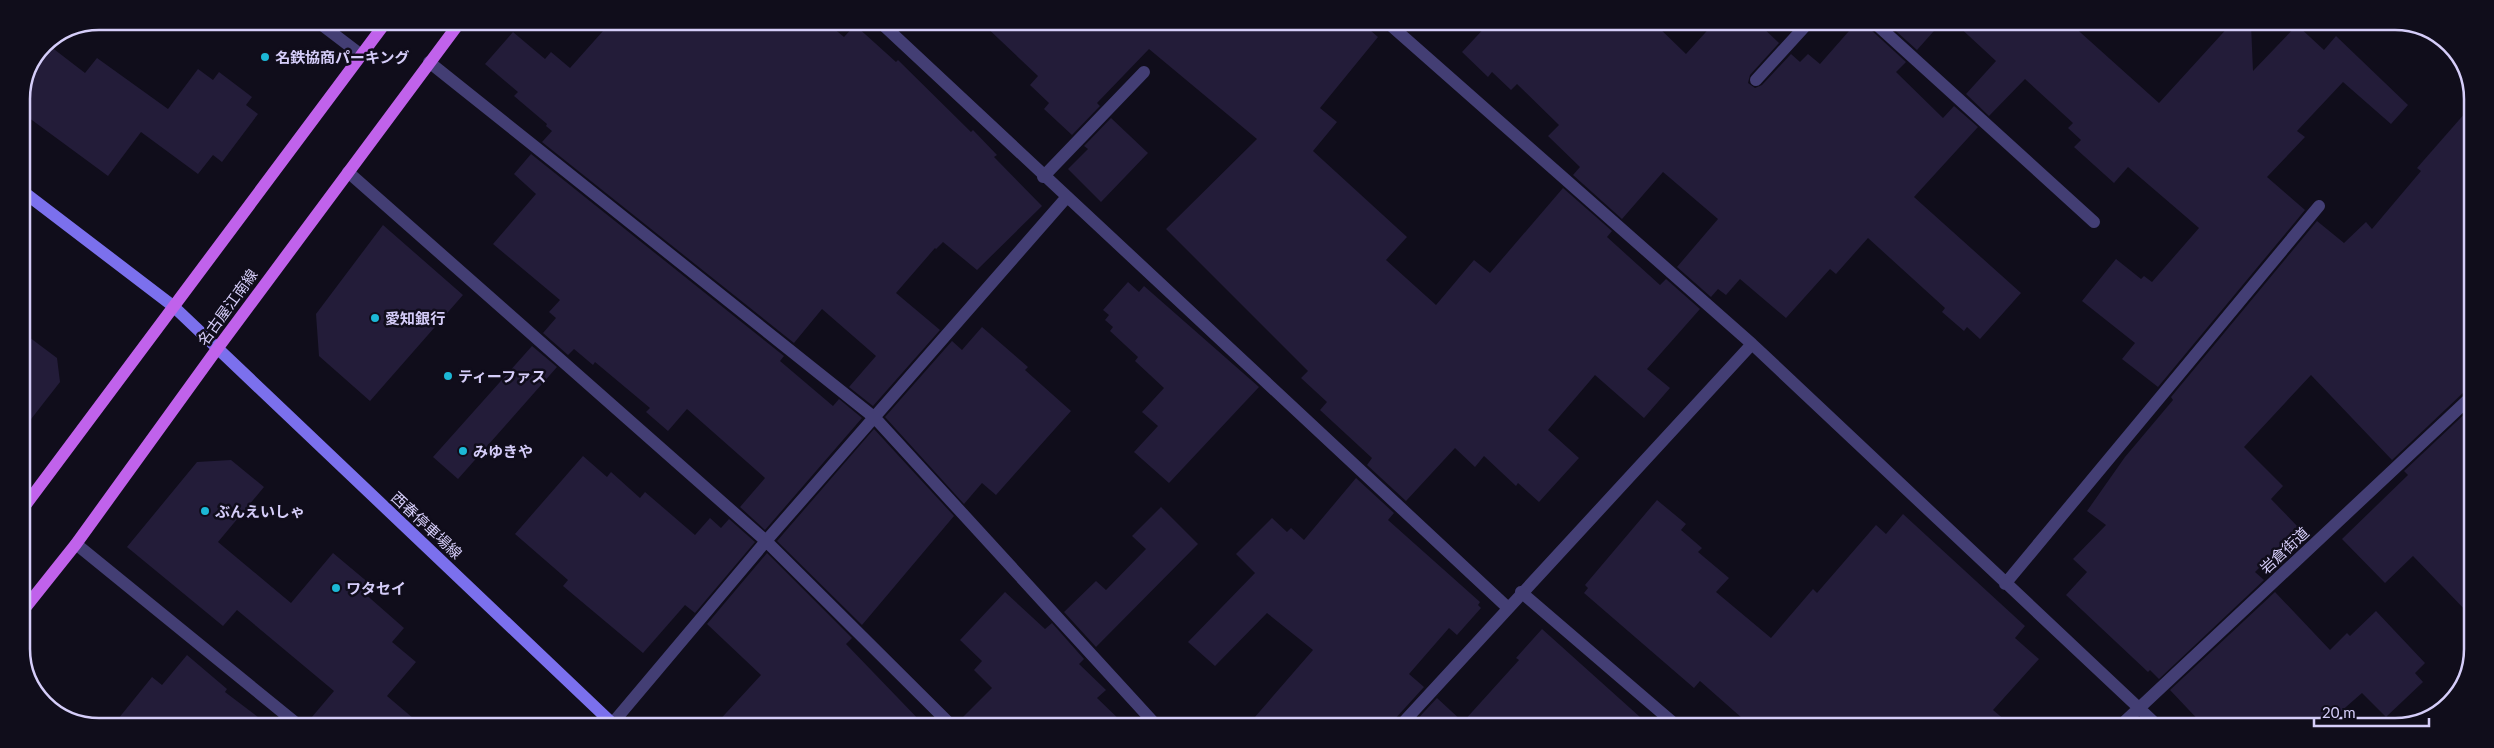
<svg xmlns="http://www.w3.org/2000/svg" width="2494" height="748" font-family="Lato,'Noto Sans JP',sans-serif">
<rect width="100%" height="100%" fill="#100d1b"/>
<path fill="#231c39" d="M611,22H826L844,37L855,25L896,62L898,60L971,132L973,130L997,155L994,157L1042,206L977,270L943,242L936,249L935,248L896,293L940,330L873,406L849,387L876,356L822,309L794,343L542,142L552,131L546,126L547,124L514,96L518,92L485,64L513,32L545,59L551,52L570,68Z
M981,22L1362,23L1378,37L1320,108L1337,122L1313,151L1407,237L1386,260L1436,305L1474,260L1490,273L1563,188L1612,231L1607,237L1660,285L1666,279L1700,309L1647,369L1670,388L1644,418L1595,375L1548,430L1579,458L1539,502L1518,483L1516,486L1484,456L1475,467L1455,448L1406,501L1367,465L1372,458L1320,410L1327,402L1301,378L1308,371L1166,229L1257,139L1149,49L1097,103L1100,106L1072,135L1044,109L1049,103L1030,85L1038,76Z
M1489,23H1654L1686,54L1714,23H1758L1779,43L1750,75L1748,83L1755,88L1762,85L1791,54L1800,62L1808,54L1820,64L1856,23H1867L1870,29L1906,62L1896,72L1943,118L1954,106L1978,127L1914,197L2021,293L1980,339L1967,327L1964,331L1942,312L1945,308L1868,238L1836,274L1830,269L1786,318L1740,279L1726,295L1718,289L1711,297L1677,267L1718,219L1663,172L1622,219L1573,175L1580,167L1548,136L1559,125L1517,84L1511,90L1492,72L1488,77L1462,52Z
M1887,23H1941L1917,50Z
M1955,23L2071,24L2159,103L2231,24H2251L2253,71L2297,25L2324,50L2336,36L2408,105L2391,124L2343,82L2297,131L2305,137L2267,177L2305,210L2158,387L2122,359L2135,343L2082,301L2116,259L2141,279L2144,276L2152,282L2199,228L2128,167L2114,183L2074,147L2081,140L2068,128L2073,123L2025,79L1989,116L1966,94L1996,61Z
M46,43L85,73L97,58L168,109L198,69L213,80L219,72L252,97L246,105L258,114L222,162L213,155L198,174L141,132L108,176L21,112V99Z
M2473,104L2471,389L2465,391L2392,460L2311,375L2244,447L2283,486L2271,499L2299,528L2255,572L2264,580L2159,679L2150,670L2148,672L2066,595L2087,572L2073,559L2106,525L2087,511L2125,457L2173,400L2171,397L2317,221L2344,243L2366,222L2372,229L2421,171L2417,168Z
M1111,118L1148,153L1101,202L1068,169L1088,149L1084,146Z
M531,154L784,356L780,361L833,406L839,399L862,418L765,530L740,507L765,478L687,409L668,431L646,412L650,408L595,362L593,365L574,349L568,355L543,333L556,318L549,312L560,300L493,244L536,194L514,174Z
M383,225L463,295L370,401L319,356L316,314Z
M1128,282L1139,292L1144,286L1259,387L1169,483L1134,452L1158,426L1142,412L1164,388L1135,361L1138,357L1110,331L1113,327L1105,320L1109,315L1103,310Z
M982,327L1028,367L1025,370L1071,411L996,495L982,483L964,504L885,417L952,341L962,350Z
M21,331L57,358L60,382L21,432Z
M532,346L557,367L458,479L433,457Z
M2471,408V487L2470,615L2413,556L2385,583L2342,539L2408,475L2404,471Z
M874,429L954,516L862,625L777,541Z
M583,456L607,477L611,472L640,498L645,492L695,535L710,518L721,528L729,519L755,542L695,613L685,605L643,653L563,586L568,580L515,534Z
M231,460L264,487L218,542L291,603L333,553L370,584L363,592L404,628L392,642L416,662L387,696L420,724H306L334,691L237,610L223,626L127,547L197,462Z
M1356,478L1394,513L1388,520L1480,602L1478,605L1481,608L1457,635L1449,628L1409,674L1424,687L1394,720L1392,726L1248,725L1313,650L1267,613L1215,666L1188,642L1255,573L1236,554L1272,518L1287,532L1291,528L1304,540Z
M1657,500L1686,524L1681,530L1702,548L1698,552L1729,578L1716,592L1771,638L1813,589L1817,593L1876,525L1886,534L1903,514L2025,626L2015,638L2039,659L1993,710L2012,726H1751L1700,681L1694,688L1584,593L1588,588L1585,585Z
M1161,507L1198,544L1096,647L1064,612L1096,581L1106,590L1146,549L1132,536Z
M767,553L852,638L846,644L924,725H715L761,675L707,624Z
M1005,592L1045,629L1052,623L1084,659L1079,664L1106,690L1097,698L1125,725H959L958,722L992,688L974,670L982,661L960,640Z
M2275,592L2330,650L2347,633L2350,636L2376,611L2425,663L2415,673L2423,682L2386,717L2362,693L2323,727H2205L2170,690Z
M1542,629L1650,726H1411L1437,698L1463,722L1519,660L1516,658Z
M187,655L227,689L225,692L267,724H114L152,677L162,685Z"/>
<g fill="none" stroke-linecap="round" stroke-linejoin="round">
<path stroke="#433e74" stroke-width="12" d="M318,22L360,54
M880,22L1507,607
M1388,23L1752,344L1400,726
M1875,23L2094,222
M429,62L875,418L1156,725
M1756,80L1808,23
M348,172L766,541L951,725
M1043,177L1144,72
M1752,344L2158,726
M76,544L297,724
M2005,584L2319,206
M1521,592L1677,726
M611,725L766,541L1066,198
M2120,726L2471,397"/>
<path stroke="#7b70ed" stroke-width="12" d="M21,190L173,306L614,725"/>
<path stroke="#c062eb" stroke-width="12" d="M21,511L386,22
M21,613L76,544L217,349L460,22"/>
</g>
<g fill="#1cb8d6" stroke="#100d1b" stroke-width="2">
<circle cx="265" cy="57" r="5"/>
<circle cx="375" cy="318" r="5"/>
<circle cx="448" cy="376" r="5"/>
<circle cx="463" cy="451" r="5"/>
<circle cx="205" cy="511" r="5"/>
<circle cx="336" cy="588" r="5"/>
</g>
<g text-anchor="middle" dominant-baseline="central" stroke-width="5" stroke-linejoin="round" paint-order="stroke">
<g font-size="15" font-weight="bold" fill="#d5cdf9" stroke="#100d1b" text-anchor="start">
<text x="275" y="57">名鉄協商パーキング</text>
<text x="385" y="318">愛知銀行</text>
<text x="458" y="376">ティーファス</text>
<text x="473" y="451">みゆきや</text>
<text x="215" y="511">ぶんえいしゃ</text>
<text x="346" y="588">ワタセイ</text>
</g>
<g font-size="15" fill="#d5cdf9" stroke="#100d1b">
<text transform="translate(227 307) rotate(-54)">名古屋江南線</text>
<text transform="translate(427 525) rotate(43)">西春停車場線</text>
<text transform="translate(2284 550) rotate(-43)">岩倉街道</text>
</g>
</g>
<path d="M0 0H2494V748H0ZM99 30H2395A69 69 0 0 1 2464 99V649A69 69 0 0 1 2395 718H99A69 69 0 0 1 30 649V99A69 69 0 0 1 99 30Z" fill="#100d1b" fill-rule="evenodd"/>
<path fill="none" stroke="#d5cdf9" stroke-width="2.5" d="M99 30H2395A69 69 0 0 1 2464 99V649A69 69 0 0 1 2395 718H99A69 69 0 0 1 30 649V99A69 69 0 0 1 99 30Z"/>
<path d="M2314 718v8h115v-8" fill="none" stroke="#d5cdf9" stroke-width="2.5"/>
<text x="2322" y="718" font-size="15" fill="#d5cdf9" stroke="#100d1b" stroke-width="4" paint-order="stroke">20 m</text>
</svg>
